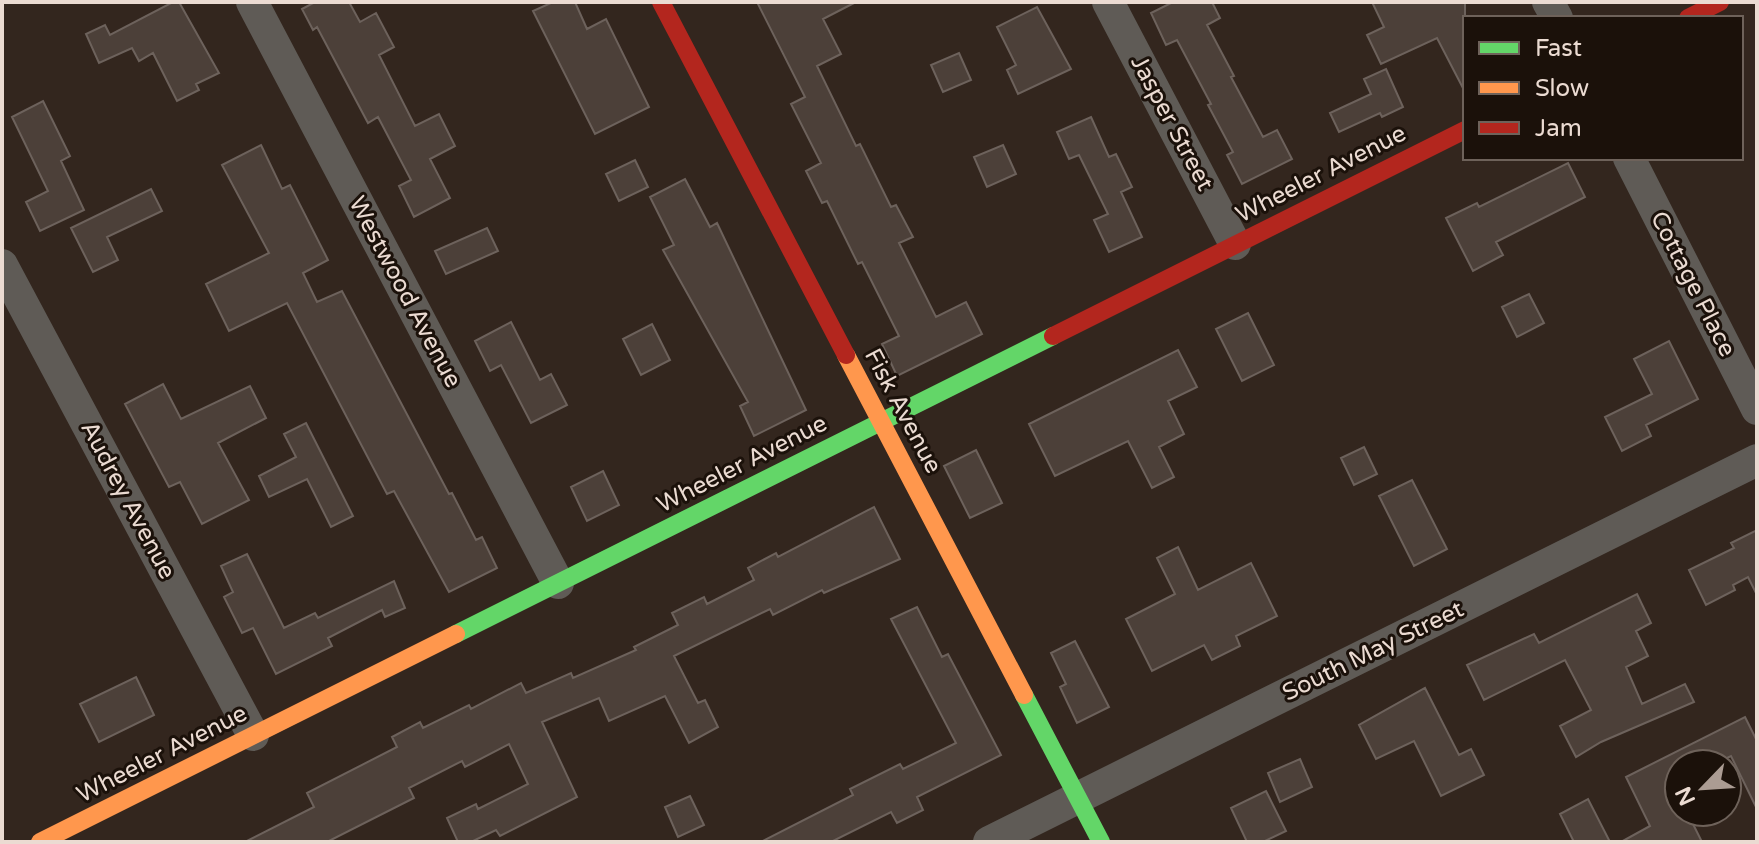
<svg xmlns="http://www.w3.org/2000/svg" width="1759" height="844" font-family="'Varela Round',sans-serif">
<rect width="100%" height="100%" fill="#33261e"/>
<path fill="#4c4039" stroke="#6d625c" stroke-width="2" d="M173,2H179L219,73L196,84L199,90L177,101L153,53L139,61L132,48L99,63L86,34L105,25L110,35Z
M315,2H349L360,22L376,13L394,47L379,55L415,126L439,114L455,146L430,159L450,198L414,217L399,186L411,180L378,117L368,123L317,27L313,30L302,9Z
M553,2H575L587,29L606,19L649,107L595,134L533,11Z
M757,2H856L823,19L841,54L817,66L856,146L860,144L891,207L896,205L913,237L899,243L936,317L966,302L982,334L897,376L882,344L899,336L862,262L858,264L827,201L822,203L806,171L821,163L791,104L805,97Z
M1173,2H1212L1220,18L1207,25L1234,76L1231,77L1263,137L1277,130L1292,159L1242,184L1227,155L1233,152L1208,105L1211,104L1177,40L1166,45L1151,13Z
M1372,2H1465V92L1437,38L1381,64L1367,35L1384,27Z
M1037,7L1071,69L1018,94L1007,70L1016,65L997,27Z
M959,53L971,80L943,92L931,65Z
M1386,69L1403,107L1382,117L1380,113L1339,132L1330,113L1371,94L1364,79Z
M43,101L70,156L61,161L84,210L40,231L26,202L48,191L12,117Z
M1091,117L1109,157L1116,154L1132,187L1121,192L1142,237L1109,252L1094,220L1108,214L1079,155L1069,159L1057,132Z
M261,145L282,189L290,185L328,260L303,273L317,302L342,291L449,494L452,493L476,540L482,537L497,568L449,592L394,491L387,494L287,303L229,331L206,284L269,253L222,165Z
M1003,145L1016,174L987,187L974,157Z
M635,160L648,187L619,201L606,174Z
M1568,163L1585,197L1496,242L1503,255L1473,271L1446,218L1477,203L1479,207Z
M685,179L710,227L717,223L806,410L754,436L740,406L748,402L663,250L674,245L650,197Z
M151,189L162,211L107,237L118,260L93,272L71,228Z
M487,228L498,251L446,274L435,251Z
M1529,294L1544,323L1517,337L1502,307Z
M1248,313L1274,365L1242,381L1216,329Z
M511,322L540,380L551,374L567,405L531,423L501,365L490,371L475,341Z
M652,324L670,360L641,375L623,339Z
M1669,341L1698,399L1646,425L1651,436L1622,451L1605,417L1652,394L1634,359Z
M1178,350L1197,387L1168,401L1184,434L1159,447L1174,477L1152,488L1128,441L1055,476L1029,424Z
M163,384L181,419L250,386L266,418L218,443L249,500L202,524L180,482L169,487L125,404Z
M306,423L353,516L331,527L307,479L269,497L259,476L296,457L284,434Z
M1364,447L1377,474L1354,485L1341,458Z
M976,450L1002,503L970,518L944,466Z
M603,471L619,505L587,521L571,487Z
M1412,480L1447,549L1414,566L1379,496Z
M874,507L900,559L824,593L822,590L773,615L770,609L674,656L698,703L705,700L718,727L689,743L665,696L609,721L599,698L542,722L577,797L500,836L496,830L471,842H458L447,818L476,804L478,809L528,784L509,744L465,767L462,761L409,788L414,798L327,842H245L314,807L307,793L397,747L392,737L420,722L423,728L469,705L471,709L521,683L526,693L571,673L573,678L636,650L634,647L678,625L672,613L704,597L707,604L754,580L748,568L776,553L778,557Z
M1757,530V595L1748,577L1733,585L1735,590L1706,605L1689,570L1734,548L1731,543Z
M1178,547L1198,590L1251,563L1277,616L1236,636L1240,646L1212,660L1204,645L1152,671L1126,619L1175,594L1157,558Z
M247,554L284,628L315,613L318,618L394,581L405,608L385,617L382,610L328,638L332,646L276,674L253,628L242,633L224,597L233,592L221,566Z
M1637,594L1651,623L1636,631L1648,656L1626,667L1642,704L1685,684L1694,702L1601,742L1576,757L1560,726L1591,710L1565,660L1484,700L1467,665L1534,634L1539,643Z
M917,607L942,657L948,654L1001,755L917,797L923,810L897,823L891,812L831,842H761L853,795L850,789L900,764L903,769L956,743L891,619Z
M1075,641L1109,707L1077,723L1060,687L1066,684L1051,653Z
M136,677L154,715L99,742L80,704Z
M1425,688L1459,755L1471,749L1484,775L1441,796L1414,741L1376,759L1359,725Z
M1745,717L1757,741V809L1731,756L1714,764H1679V812H1687L1702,842H1621L1650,826L1626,777Z
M1300,759L1312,787L1280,802L1268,773Z
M1266,791L1286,831L1263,842H1247L1231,808Z
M690,796L704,825L678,837L665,807Z
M1588,799L1610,842H1574L1560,814Z"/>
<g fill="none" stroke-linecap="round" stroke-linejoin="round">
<path stroke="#5f5b56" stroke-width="32" d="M252,2L558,583
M1108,2L1235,244
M1548,2L1557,18
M1629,158L1757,409
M2,265L253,735
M989,842L1757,460"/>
<path stroke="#63d668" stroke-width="18" d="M456,634L1053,336
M1024,695L1101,842"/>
<path stroke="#ff974d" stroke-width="18" d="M846,355L1024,695
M40,842L456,634"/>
<path stroke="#b3261e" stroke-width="18" d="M661,2L846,355
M1688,18L1720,2
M1053,336L1465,130"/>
</g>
<g text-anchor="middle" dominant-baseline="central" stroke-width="6" stroke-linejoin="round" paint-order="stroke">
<g font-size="24" fill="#ebdbd2" stroke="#1b110a">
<text transform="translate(1172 123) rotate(62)">Jasper Street</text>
<text transform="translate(1321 174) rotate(-27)">Wheeler Avenue</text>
<text transform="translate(1693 284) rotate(63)">Cottage Place</text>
<text transform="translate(405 292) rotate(62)">Westwood Avenue</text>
<text transform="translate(903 411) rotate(62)">Fisk Avenue</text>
<text transform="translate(742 464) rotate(-27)">Wheeler Avenue</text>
<text transform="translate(128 500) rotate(62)">Audrey Avenue</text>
<text transform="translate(1373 651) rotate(-26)">South May Street</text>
<text transform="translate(162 754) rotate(-27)">Wheeler Avenue</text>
</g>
</g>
<rect width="1759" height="844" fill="none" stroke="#ebdbd2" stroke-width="8"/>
<rect x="1463" y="16" width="280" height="144" fill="#1b110a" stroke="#6e625a" stroke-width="2"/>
<rect x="1479" y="42" width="40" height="12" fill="#63d668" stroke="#6e625a" stroke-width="2"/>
<text x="1535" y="56" font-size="24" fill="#ebdbd2">Fast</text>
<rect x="1479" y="82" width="40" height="12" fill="#ff974d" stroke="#6e625a" stroke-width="2"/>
<text x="1535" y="96" font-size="24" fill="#ebdbd2">Slow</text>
<rect x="1479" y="122" width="40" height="12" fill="#b3261e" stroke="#6e625a" stroke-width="2"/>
<text x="1535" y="136" font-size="24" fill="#ebdbd2">Jam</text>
<g transform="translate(1703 788) rotate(245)"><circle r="38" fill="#1b110a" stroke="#6e625a" stroke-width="2"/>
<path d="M0-6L14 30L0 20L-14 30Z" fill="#ab9c93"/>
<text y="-12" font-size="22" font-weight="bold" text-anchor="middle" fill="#ebdbd2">N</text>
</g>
</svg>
